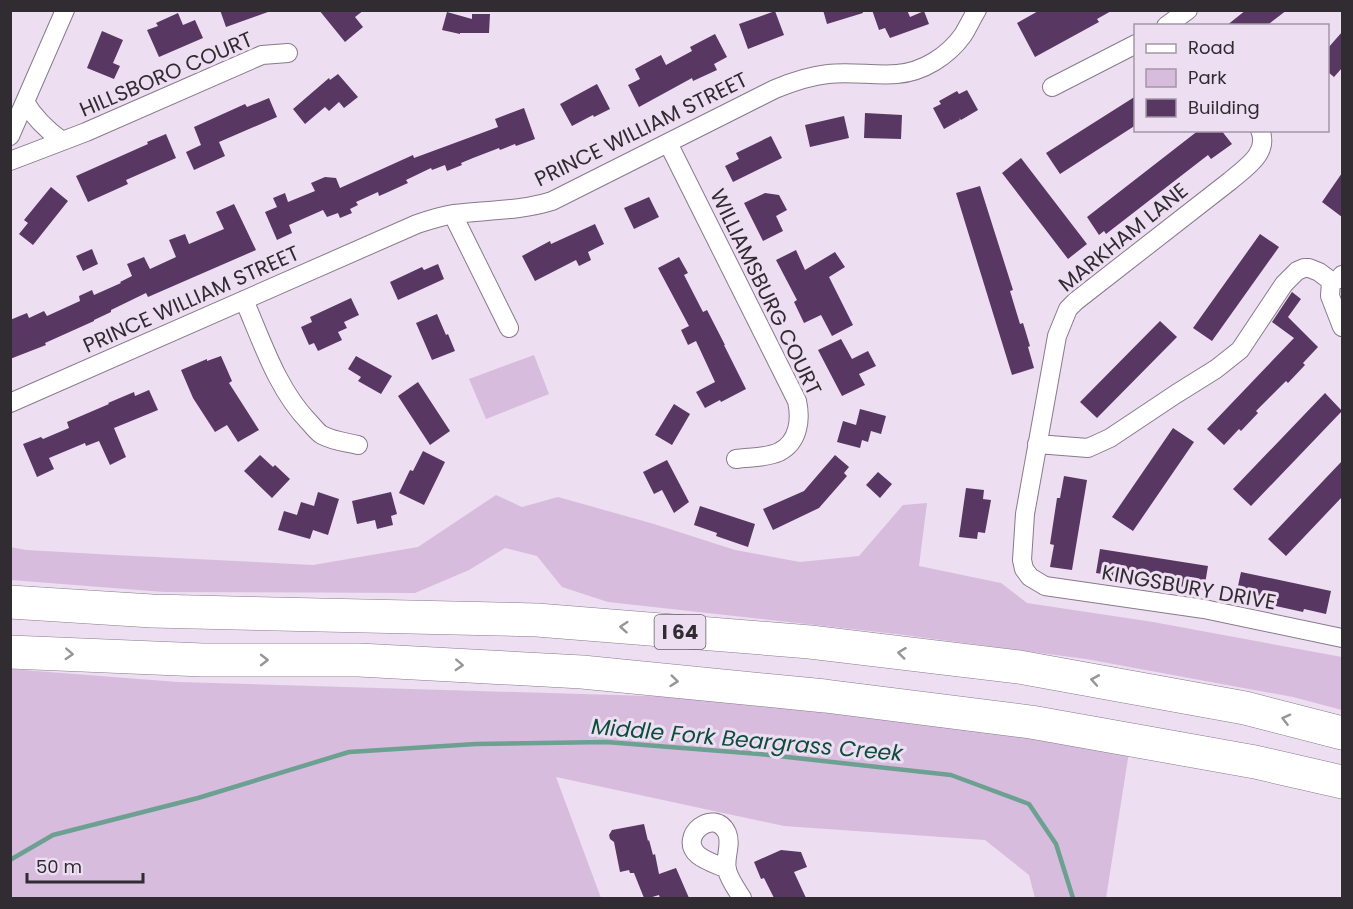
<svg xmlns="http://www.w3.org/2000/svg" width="1353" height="909" font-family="Poppins,sans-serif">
<rect width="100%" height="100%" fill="#eddef1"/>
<path fill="#d7bcde" d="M534,355L549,394L486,419L469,379Z
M496,495L522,507L558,497L654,524L735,550L800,562L859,556L903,505L927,503L919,566L1001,583L1027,603L1153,622L1342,657V710L1293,697L1086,659L896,634L608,602L562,587L537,556L505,548L469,570L415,593L164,592L11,580L10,547L26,550L115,555L313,565L418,547Z
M10,669L178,682L747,699L1129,752L1106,898H1035L1029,875L985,840L784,826L556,777L601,898H11Z"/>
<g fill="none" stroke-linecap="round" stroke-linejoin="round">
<path stroke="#6ca090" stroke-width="4.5" d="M10,860L53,835L198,798L349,752L476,744L606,742L759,754L951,775L1029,804L1056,844L1073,898"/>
</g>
<path fill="#593763" d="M220,10H268V12L226,27Z
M319,10H364L355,17L363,27L345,42Z
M823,10H862L863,13L827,24Z
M872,10H907L910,17L924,11L929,24L890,38L885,28L879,30Z
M1040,10H1113L1097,19L1099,22L1035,57L1017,23Z
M1246,10H1287L1266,26H1226Z
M775,11L784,35L748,49L739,24Z
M447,12L472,19V14H490L489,33H460V34L442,30Z
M178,13L183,25L195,20L203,38L159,57L147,30L158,26L156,23Z
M102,31L123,40L113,63L120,66L114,79L87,68Z
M1342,32V68L1334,77L1328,72V48Z
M715,34L727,57L714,64L717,70L693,81L692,78L639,107L628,85L640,79L635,69L661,55L666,65L692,51L690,47Z
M338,74L358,97L344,108L339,102L329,111L325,107L305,124L293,109L329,78L330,80Z
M597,84L610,109L594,117L593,115L572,126L560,104Z
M967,90L978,110L961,120L959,118L960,120L944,129L933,108L941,104L939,101L957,91L959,94Z
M1136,96V125L1060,174L1046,153Z
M269,98L277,117L219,142L225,156L194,170L186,152L201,145L194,127L245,104L247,107Z
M524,108L535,139L516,146L515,144L500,150L499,148L473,158L461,163L462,165L447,171L445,165L432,170L431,168L406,180L408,183L386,193L379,196L378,192L356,202L358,205L350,209L352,213L340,218L338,213L327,217L323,210L289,225L292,233L277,240L265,212L277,207L273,198L285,193L288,202L315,191L311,183L325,177L336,178L340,188L413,155L414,158L498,127L495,119Z
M865,113L902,115L901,139L864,138Z
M844,116L849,138L810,147L805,125Z
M1199,130H1221L1232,144L1211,159L1208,155L1106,234L1104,231L1099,235L1087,217Z
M166,134L176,158L126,180L128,184L88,202L76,176L148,144L147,142Z
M771,136L782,158L733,182L725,166L739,159L736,153Z
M1021,158L1087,244L1068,259L1002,173Z
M1342,173V217L1322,202Z
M980,186L1013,290L1010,291L1020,324L1023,323L1030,346L1028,347L1034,368L1012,375L956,193Z
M51,187L68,201L33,245L19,234L28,223L24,220Z
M765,193L779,195L787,210L776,216L783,231L763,241L744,203Z
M649,197L659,217L634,229L624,208Z
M234,204L256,250L148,297L146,293L111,310V312L94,320V321L45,343L46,345L10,359V320L27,313L29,318L44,311L47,316L80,301L79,296L92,290L94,295L121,283L120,282L132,276L127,264L144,257L150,269L176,257L169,240L185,234L189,244L224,229L216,212Z
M595,224L604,244L588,252L591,260L579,266L576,260L535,281L522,256L550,241L551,244Z
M1260,234L1279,247L1212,341L1193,328Z
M92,249L98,264L83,271L76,256Z
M796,250L805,270L835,252L845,267L829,277L853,325L832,336L821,315L804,323L794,302L797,300L776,260Z
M679,257L688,273L684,275L703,312L707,310L725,345H724L746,389L721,402L720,400L705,408L696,392L715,382L696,341L688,345L681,330L689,326L658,268Z
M438,264L444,279L398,300L390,282L422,267L424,270Z
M1292,292L1301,299L1288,317L1318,347L1303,363L1305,365L1288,383L1286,381L1256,411L1258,413L1241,431L1239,429L1224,445L1207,429L1294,338L1272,322Z
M351,298L359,315L344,322L347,328L338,332L342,340L318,351L314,343L309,345L301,327L312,322L310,317Z
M437,314L446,335L448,334L455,351L432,360L416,323Z
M1160,321L1177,337L1097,418L1080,402Z
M841,339L852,359L868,351L876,366L859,374L865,385L842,396L818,350Z
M221,356L232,381L229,383L259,430L238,442L227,425L215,432L193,398L181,370L207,359V361Z
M356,356L392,376L381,394L358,381L361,377L348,369Z
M418,382L450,431L430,445L398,396Z
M149,390L158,410L114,428L126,457L110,465L99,441L86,446L85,443L49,458L54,469L37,477L23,444L41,437L43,439L69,428L67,422L109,404L108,403L134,392L135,396Z
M1325,393L1342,411L1251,506L1233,489Z
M674,404L690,414L672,445L655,435Z
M860,409L886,416L881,434L871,431L868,442L862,440L860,448L837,442L843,421L856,425Z
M1173,428L1194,442L1133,531L1112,517Z
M423,451L445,462L424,505L399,493L410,470L413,471Z
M260,455L273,467L275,465L290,479L272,498L244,471Z
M835,455L849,467L844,473L847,476L819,508L773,530L763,509L804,491Z
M667,460L689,502L674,513L662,490L654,494L643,472Z
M1342,461V497L1286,556L1268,539Z
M878,472L892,484L880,498L866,485Z
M1064,476L1087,480L1072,570L1050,567L1054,545L1050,544L1057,498H1060Z
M966,488L984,490L983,499L991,500L985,533L978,532L977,539L959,537Z
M318,492L339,499L328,535L313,530L310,539L278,530L284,511L297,515L301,502L314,506Z
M391,492L397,514L391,516L393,525L377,529L375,520L357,524L352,501Z
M700,506L755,524L748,547L716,536L717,533L694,525Z
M1100,549L1208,566L1204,590L1096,573Z
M1241,572L1331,591L1326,614L1304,609L1303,612L1258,602V600L1236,595Z
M644,824L648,841L649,840L653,855L655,854L659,874L676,868L689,898H660L659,895L649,898H644L634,873H630L629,870L620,872L614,842L610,839L609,835L612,830Z
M781,850L801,852L807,867L794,872L806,898H774L764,878L761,879L754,862Z"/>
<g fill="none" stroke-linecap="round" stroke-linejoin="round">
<defs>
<path id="minor" d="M1166,26L1188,10
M1052,87L1136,44
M25,102C35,119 47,130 62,141
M1260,130C1270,153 1245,168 1230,181L1076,301L1068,309L1057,336L1025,514L1022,560L1024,569L1030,577L1045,586L1204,609L1342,638
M10,136L65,10
M668,143L797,401C801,419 799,442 779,452C766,458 750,457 736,459
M10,161L86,132L255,58L262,55L288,53
M453,215L509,328
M1331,281L1330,296L1342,327
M244,300C262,341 277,389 309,422C313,426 317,432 322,435C333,441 345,442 358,445
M10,403L417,224C429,220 441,216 454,214C487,210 520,211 552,201L775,89C792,82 809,76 828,74C851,71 874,76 897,74C923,72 948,56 963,35C968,27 972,18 977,10
M1037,444L1088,448L1110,438L1176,394L1216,369L1240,350L1284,284L1297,271L1304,268H1309L1319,272L1331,281L1339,279L1342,275
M727,869C718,865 705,861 698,855C677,837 714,806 727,833C732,845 724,858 727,870C729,879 737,890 742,898"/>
<path id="motorway" d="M10,602L152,611L537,620L810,642L1019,667L1245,708L1342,733
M10,652L203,660H359L582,672L825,696L1031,722L1255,762L1342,782"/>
</defs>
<use href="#minor" stroke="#887a8c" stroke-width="20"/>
<use href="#motorway" stroke="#887a8c" stroke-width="34"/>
<use href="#minor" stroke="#fff" stroke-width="18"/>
<use href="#motorway" stroke="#fff" stroke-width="33"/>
</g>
<defs><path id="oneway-chevron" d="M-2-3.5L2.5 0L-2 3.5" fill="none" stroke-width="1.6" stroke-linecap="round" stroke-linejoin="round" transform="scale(1.5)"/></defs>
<g stroke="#989598">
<use href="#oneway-chevron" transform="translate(624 627) rotate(-176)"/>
<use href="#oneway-chevron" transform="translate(902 653) rotate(-173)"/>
<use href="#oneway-chevron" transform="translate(69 654) rotate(3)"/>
<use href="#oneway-chevron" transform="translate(264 660)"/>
<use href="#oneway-chevron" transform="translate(459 665) rotate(3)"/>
<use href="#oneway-chevron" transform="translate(1095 680) rotate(-170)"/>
<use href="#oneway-chevron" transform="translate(674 681) rotate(6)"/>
<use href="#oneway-chevron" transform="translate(1286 719) rotate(-166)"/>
</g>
<g text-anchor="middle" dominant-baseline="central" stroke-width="6" stroke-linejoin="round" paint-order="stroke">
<rect fill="#eddef1" stroke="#69616b" stroke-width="1.5" x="654.5" y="615" width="51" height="34" rx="4.5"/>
<g font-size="20" font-weight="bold" fill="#312b32">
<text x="680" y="632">I 64</text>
</g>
<g font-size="21" fill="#312b32" stroke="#eddef1">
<text transform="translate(166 74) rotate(-23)">HILLSBORO COURT</text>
<text transform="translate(641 129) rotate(-26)">PRINCE WILLIAM STREET</text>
<text transform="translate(1123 237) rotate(-39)">MARKHAM LANE</text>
<text transform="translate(766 292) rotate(64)">WILLIAMSBURG COURT</text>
<text transform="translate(191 299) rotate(-24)">PRINCE WILLIAM STREET</text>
<text transform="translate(1189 587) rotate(10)">KINGSBURY DRIVE</text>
</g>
<g font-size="22" font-style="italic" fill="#0c4d3d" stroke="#eddef1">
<text transform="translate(747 740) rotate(5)">Middle Fork Beargrass Creek</text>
</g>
</g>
<rect width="1353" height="909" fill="none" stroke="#312b32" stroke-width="24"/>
<rect x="1134" y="24" width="195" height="108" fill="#eddef1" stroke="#a296a5" stroke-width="1.5"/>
<rect x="1146" y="44" width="30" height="9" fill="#ffffff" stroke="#a296a5" stroke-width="1.5"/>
<text x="1188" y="54" font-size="18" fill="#312b32">Road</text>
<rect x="1146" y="69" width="30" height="18" fill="#d7bcde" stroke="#a296a5" stroke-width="1.5"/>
<text x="1188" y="84" font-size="18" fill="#312b32">Park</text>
<rect x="1146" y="99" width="30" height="18" fill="#593763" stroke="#a296a5" stroke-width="1.5"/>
<text x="1188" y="114" font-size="18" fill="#312b32">Building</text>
<path d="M27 873v9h116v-9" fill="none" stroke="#312b32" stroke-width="3"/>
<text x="36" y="873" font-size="18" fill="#312b32" stroke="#eddef1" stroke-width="4.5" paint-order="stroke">50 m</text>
</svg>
